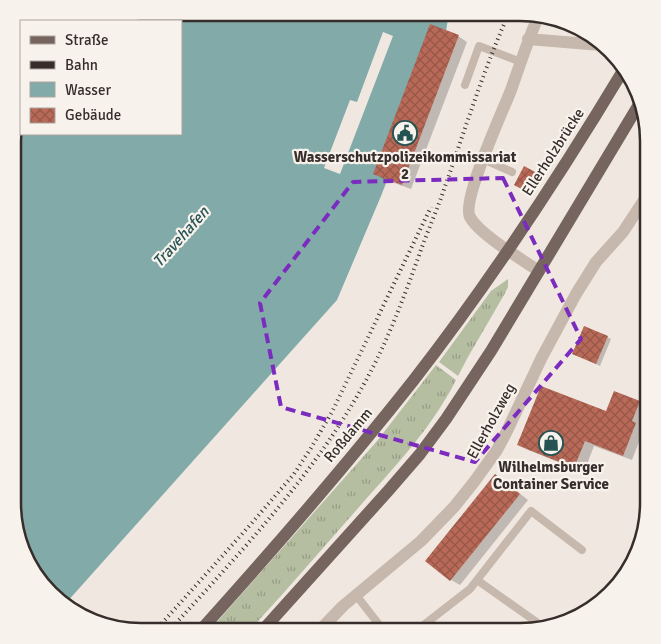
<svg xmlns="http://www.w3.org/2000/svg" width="661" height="644" font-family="Signika,sans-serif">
<defs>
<pattern id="grass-tufts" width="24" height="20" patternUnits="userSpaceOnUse" patternTransform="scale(1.25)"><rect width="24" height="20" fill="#b6bea2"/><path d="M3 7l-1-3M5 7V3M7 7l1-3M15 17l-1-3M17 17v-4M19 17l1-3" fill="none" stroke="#959b84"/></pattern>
<pattern id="building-cross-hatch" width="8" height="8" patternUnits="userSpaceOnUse" patternTransform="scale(1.25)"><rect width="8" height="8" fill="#b86957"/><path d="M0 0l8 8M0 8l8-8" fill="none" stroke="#965748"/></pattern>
</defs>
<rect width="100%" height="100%" fill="#f0e8e0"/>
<path fill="url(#grass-tufts)" d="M508,279V287L504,295L468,357L458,376L439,362L491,291Z
M436,365L456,380C432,428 395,466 360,506C323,548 287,590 249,631H209L377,441Z"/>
<path fill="#82aaa9" d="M160,13H449L446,31L381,196L337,300L66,603L39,581L13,511L15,142L21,134H181V21H152Z"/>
<path fill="#f0e8e0" d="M383,32L393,36L340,174L324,168L350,100L357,102Z"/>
<path fill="#0003" d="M458,36L467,42L411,189L383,179L374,173Z
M524,167L538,175L529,192L515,184Z
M607,337L611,339L600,366L578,356Z
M615,392L640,402L648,407L640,427L644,429L632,460L594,446L584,472L528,450L519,445L607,413Z
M495,476L504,481L528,500L460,585L451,580Z"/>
<path fill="url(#building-cross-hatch)" d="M430,24L459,35L402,185L373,174Z
M524,166L537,173L527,192L514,185Z
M584,326L608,336L596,364L572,354Z
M541,386L606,411L614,391L640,401L632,421L636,423L623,456L585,441L574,468L517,445Z
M495,474L520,494L450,581L425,561Z"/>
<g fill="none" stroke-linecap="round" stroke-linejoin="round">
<path stroke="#c7b8ad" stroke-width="8" d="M465,85L479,46L521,62
M483,159L512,172
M477,580L542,626
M356,595L384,631
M416,631L470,589L531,511L582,550"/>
<path stroke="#c7b8ad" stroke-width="12" d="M528,39L601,45
M539,271C521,259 479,234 470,217C461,201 503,111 511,90C520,65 528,39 539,15
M319,631L343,606L421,541L454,507L474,482L497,450L507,431L542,357L576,294L596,262L623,232L644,200L648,193"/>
<path stroke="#76655e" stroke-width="12" d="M200,631C273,550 345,467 413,381C490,282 559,177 624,69
M262,631L388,491L420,454L446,419L491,351L638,106"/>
<path stroke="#372e2b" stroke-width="4" stroke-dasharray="1 4" stroke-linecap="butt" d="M155,631L251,524L294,474L311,448L332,412L431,207
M169,631C245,547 324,465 375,363C394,325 408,286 422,247C428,231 435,214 441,198C463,136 482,73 509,13"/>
</g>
<path fill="none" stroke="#7b2cbf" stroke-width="4" stroke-dasharray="10 6" stroke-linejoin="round" d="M503,178L581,339L475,462L281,407L260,303L353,182Z"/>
<defs>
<symbol id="civic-ring" viewBox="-11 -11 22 22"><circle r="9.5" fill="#f8f2ec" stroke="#255353" stroke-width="1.5"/><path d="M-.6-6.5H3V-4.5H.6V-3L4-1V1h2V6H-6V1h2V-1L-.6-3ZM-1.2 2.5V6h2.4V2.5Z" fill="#255353"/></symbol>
<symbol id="shop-ring" viewBox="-11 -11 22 22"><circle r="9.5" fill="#f8f2ec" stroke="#255353" stroke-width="1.5"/><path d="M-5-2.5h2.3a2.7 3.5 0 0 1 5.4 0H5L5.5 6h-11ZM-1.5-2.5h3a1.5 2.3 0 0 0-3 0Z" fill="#255353"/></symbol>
</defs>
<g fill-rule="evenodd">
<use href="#civic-ring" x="391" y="119" width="28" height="28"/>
<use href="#shop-ring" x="537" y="429" width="28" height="28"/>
</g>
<g text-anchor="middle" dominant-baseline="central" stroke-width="4.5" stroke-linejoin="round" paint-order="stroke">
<g font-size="15" fill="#372e2b" stroke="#f8f2ec">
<text transform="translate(553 152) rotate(-57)">Ellerholzbrücke</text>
<text transform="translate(491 421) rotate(-61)">Ellerholzweg</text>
<text transform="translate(348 435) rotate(-50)">Roßdamm</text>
</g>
<g font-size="15" font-weight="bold" fill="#372e2b" stroke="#f8f2ec">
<text x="405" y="157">Wasserschutzpolizeikommissariat<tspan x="405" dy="17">2</tspan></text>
<text x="551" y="467">Wilhelmsburger<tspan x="551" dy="17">Container Service</tspan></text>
</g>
<g font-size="16" font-style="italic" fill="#255353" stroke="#f8f2ec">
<text transform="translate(181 237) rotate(-48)">Travehafen</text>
</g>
</g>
<path d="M0 0H661V644H0ZM141 21H520A120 120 0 0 1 640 141V503A120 120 0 0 1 520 623H141A120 120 0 0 1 21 503V141A120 120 0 0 1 141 21Z" fill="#f8f2ec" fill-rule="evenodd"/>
<path fill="none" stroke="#372e2b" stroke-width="2.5" d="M141 21H520A120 120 0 0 1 640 141V503A120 120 0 0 1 520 623H141A120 120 0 0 1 21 503V141A120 120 0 0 1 141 21Z"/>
<rect x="20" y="20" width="162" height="115" fill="#f8f2ec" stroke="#aba49f"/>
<rect x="30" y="36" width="25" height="8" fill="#76655e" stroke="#aba49f"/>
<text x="65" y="45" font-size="15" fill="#372e2b">Straße</text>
<rect x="30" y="61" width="25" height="8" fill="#372e2b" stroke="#aba49f"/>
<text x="65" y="70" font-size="15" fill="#372e2b">Bahn</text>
<rect x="30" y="82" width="25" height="15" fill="#82aaa9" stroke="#aba49f"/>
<text x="65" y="95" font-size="15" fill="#372e2b">Wasser</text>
<rect x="30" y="108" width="25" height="15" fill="url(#building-cross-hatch)" stroke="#aba49f"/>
<text x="65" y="120" font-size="15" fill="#372e2b">Gebäude</text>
</svg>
